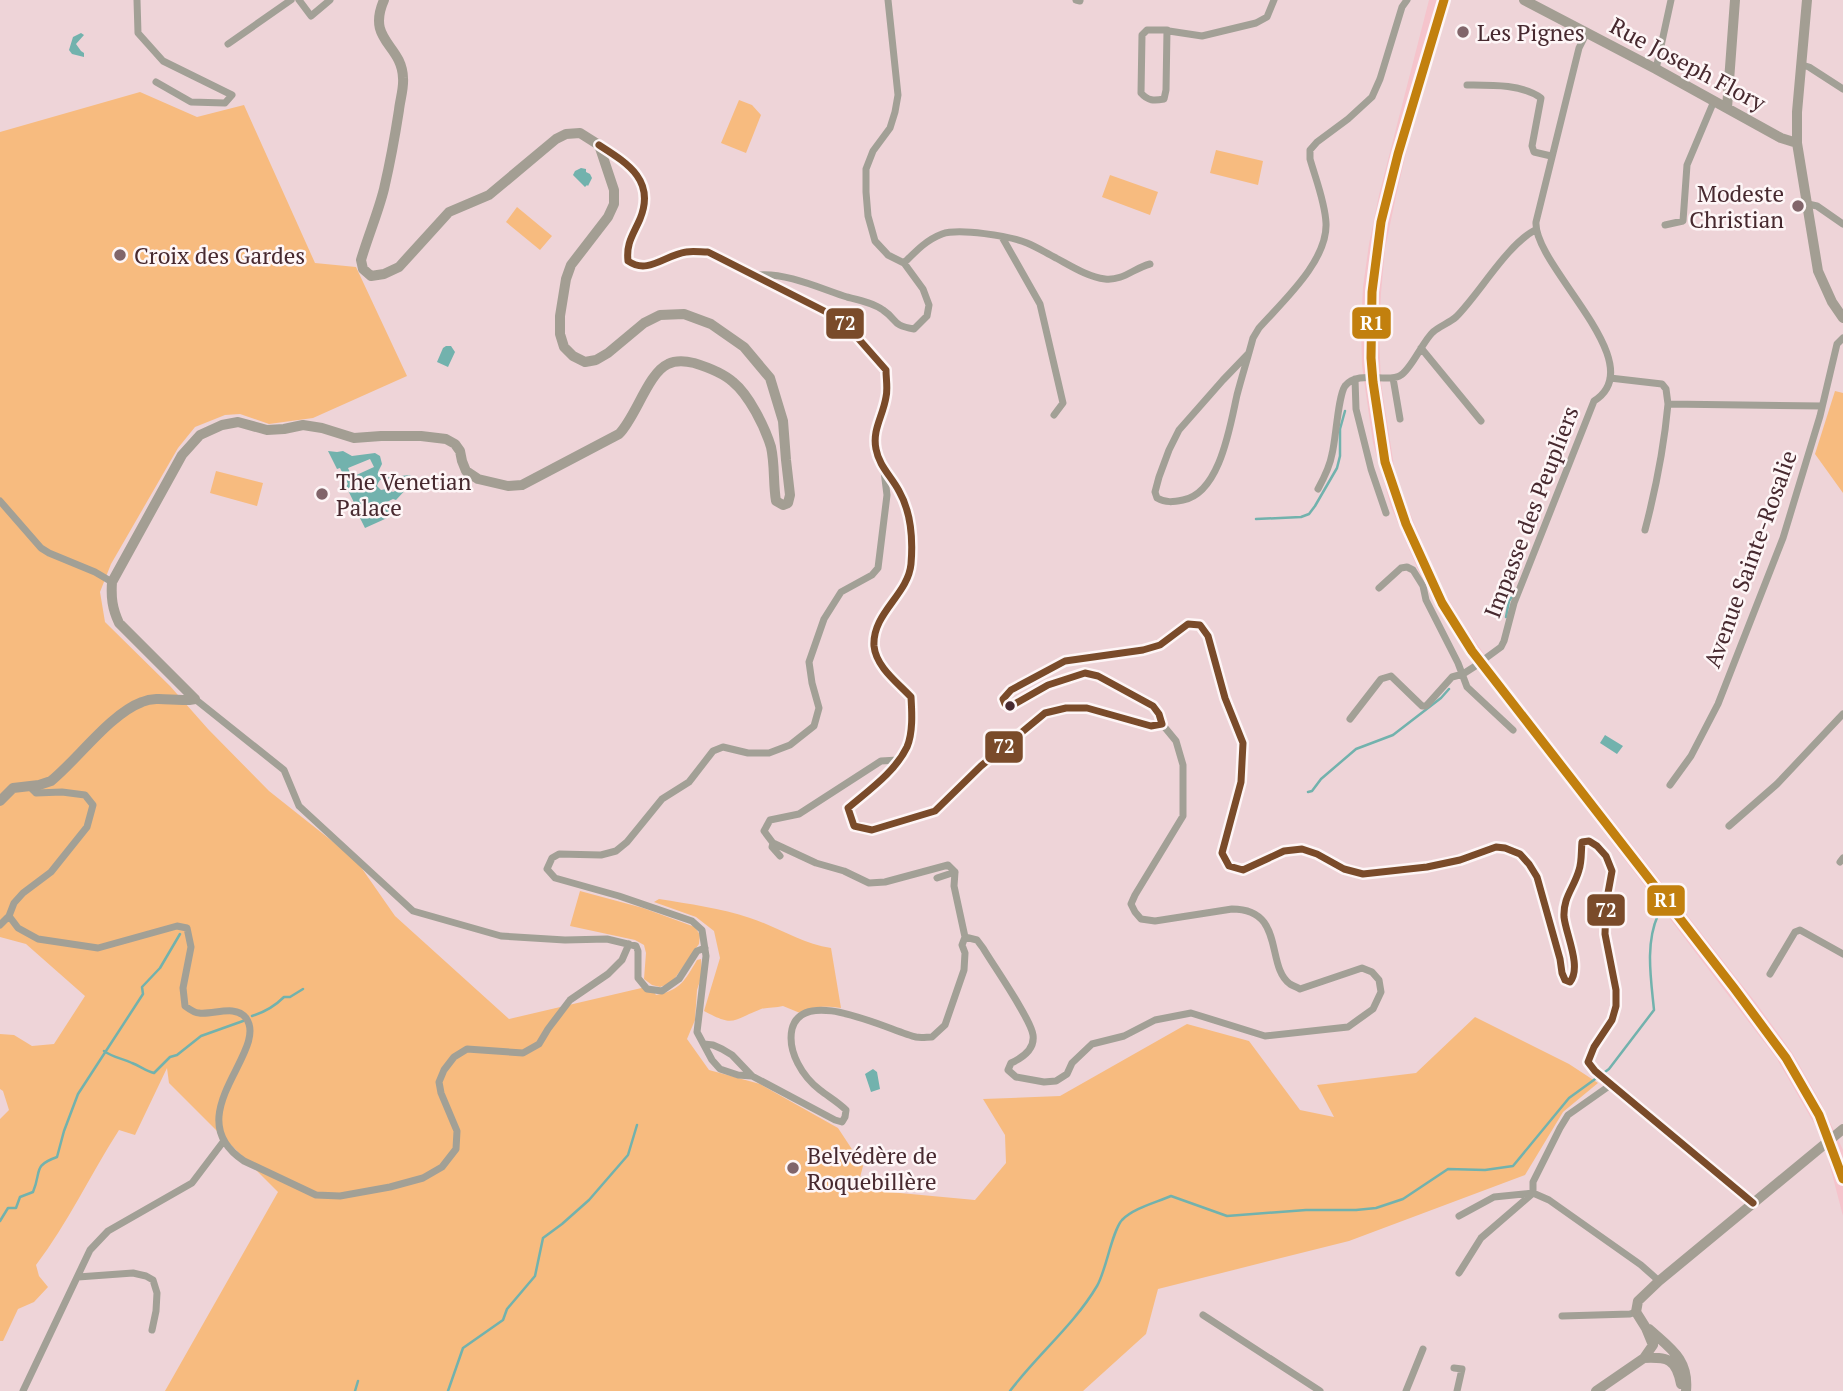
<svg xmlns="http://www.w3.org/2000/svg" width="1843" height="1391" font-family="'PT Serif',serif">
<rect width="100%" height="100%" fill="#eed4d8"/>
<path fill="#f5c4cc" d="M1429,0H1449L1410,136L1396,196L1385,249L1381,293L1379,335L1381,383L1395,472L1407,506L1441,587L1466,628L1493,667L1756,1003L1793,1054L1821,1103L1843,1150V1216L1827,1155L1815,1125L1777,1059L1485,677L1456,638L1437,608L1419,572L1391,507L1373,443L1362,366L1361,326L1363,287L1369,244L1379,195Z"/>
<path fill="#f7bb7f" d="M140,92L197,117L244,105L315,263L356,267L407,376L313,418L269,424L240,414L225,415L195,427L178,448L111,564L100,592L105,622L170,686L208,729L269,791L356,860L395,916L509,1019L650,986L656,995C681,990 685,980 697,960L701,959L702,975L697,990L695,1020L687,1039L709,1070L760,1084L838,1128L863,1166L857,1189L975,1200L1006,1163L1005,1135L983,1099L1060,1096L1187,1024L1249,1041L1300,1110L1334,1117L1317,1085L1416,1073L1475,1017L1569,1064L1598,1083L1563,1112L1525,1175L1349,1241L1158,1289L1146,1334L1083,1391H165L278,1192L169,1083L167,1068L135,1135L119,1130C90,1175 68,1223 36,1265L39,1276L48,1287L34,1302L18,1309L3,1341H0V1119L9,1110L3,1091L0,1089V1034L14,1035L32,1046L54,1044L85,996L26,944L0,937V132Z
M739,100L752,105L761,115L746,153L721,143Z
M1216,150L1263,161L1258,185L1210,173Z
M1110,175L1158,192L1150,215L1102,197Z
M517,207L552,236L540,250L506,222Z
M1835,391L1843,393V493L1815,454Z
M216,471L263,483L257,506L210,493Z
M580,891L643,908L695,927L700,935L699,944L675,978L669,984L660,987L652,985L644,979L646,953L644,945L635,940L570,926Z
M659,899C689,904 721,908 750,918C778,927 802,944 831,948L841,1008C825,1006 814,1006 800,1013L783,1006C776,1008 768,1007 761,1009C731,1021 734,1027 704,1011L720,958L714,931L696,917L654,902Z"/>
<path fill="#72b2ad" d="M81,33L84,35L76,44L81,51L84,53V57L72,54L69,50L73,37Z
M581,168L586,169V172L590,174L592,178L588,186L587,185L585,187L573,175L575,171Z
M446,346H451L455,352L448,367L437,362L443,348Z
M328,451L337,452L343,451L352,456L375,453L380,456L382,464L378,472L382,478L410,475L412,478L410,485L396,500L393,499L360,515L346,486L348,484L340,468L337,469Z
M391,504L396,514L365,528L360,518Z
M1605,735L1623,746L1617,754L1600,743Z
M873,1069L877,1072L880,1089L871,1092L865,1074Z"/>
<path fill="#eed4d8" d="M370,459L374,467L352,477L348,468Z
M394,478L399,481L400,485L397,490L393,492L386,489L381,490L377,486L378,483L380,480Z"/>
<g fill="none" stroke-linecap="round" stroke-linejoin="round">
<path stroke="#72b2ad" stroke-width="2.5" d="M1256,519L1301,517L1309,514L1315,506L1337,468L1340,456V429L1345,411
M1506,617L1509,601L1514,594
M1308,792L1312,791L1321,779L1356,749L1393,735L1441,698L1449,689
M252,1016C265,1012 274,1007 284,997H290L303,989
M104,1051C114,1058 122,1058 132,1063C140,1066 146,1071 154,1073L170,1057L177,1055L201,1036L243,1021
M0,1221L8,1208H16L20,1197L33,1192C42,1171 32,1166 57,1157L64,1131L78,1094L143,994L142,987L160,968L180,934
M355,1391L358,1381
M448,1391L463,1348L503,1320L507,1309L535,1276L543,1238L562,1224L589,1200L628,1155L637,1125
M1010,1391C1037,1355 1074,1325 1097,1286C1106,1271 1112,1231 1122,1220C1134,1208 1155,1203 1171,1196L1227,1216L1306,1210H1356L1376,1208L1403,1199L1448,1169L1485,1170L1513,1166L1569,1098L1609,1069L1654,1010C1651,979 1645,944 1658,915"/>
<path stroke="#a2a096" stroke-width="7" d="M137,0L138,33L163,61L232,95L225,103L191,102L156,82
M299,0L311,16L330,0
M1076,0L1080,1
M1167,30L1166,90L1164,99C1154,101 1148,101 1141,93L1142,35L1147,30H1167L1169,31L1202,36L1256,23L1267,17L1274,0
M228,44L291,0
M1802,65L1809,67L1843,89
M1656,69L1671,0
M1467,85C1490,85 1522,84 1541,98L1532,146L1534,152L1551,156
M599,145C627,163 656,180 640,219C633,235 626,243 628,261C648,275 665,255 686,252C692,251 701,252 708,252L842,320L886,370C886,379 888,389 886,397C883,416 872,430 876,449C879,466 891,476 899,491C911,512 913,540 911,564C908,595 872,613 874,646C876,667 898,683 911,697C912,713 913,733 907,747C895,772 869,790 848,808L854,826L872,830L935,811L981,766L1045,713L1066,708H1087L1151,726L1162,724L1159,714L1153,706L1098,676L1085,673L1048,685L1011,706L1005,704L1003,699L1011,690L1065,661L1143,650L1160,645L1188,624L1200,625L1208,636L1225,698L1243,743L1241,782L1222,853L1229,866L1243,870L1284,851L1302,849L1317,854L1344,869L1363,874L1427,867L1460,860L1496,847L1505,848L1520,854L1529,864L1537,877L1560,959L1562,973L1565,980L1570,982C1582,967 1566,935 1564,917C1563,897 1574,888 1579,870C1582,861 1581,851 1582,842L1589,841L1597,846L1606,856L1612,871L1606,904L1605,934L1616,990V1006L1612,1020L1594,1047L1588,1062L1595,1071L1753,1203
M1808,204L1817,206L1843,224
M1665,225L1683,221L1687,165L1714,101
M1002,237L1040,304L1063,403L1054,415
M904,263C915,252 926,240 942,234C959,228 1010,236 1027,243C1037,247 1046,253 1056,258C1071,266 1088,277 1105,279C1123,281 1134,268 1150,264
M758,275C785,272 822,289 847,297C859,300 874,303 883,310C899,321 891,325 914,329L927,316L929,305L923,289L904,263L888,255L875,241L868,216L866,192V169L873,151L890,128L895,112L898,95L888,0
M1421,348L1481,421
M1248,354L1223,380L1179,430L1169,450L1159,477L1155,492L1157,498C1166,503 1173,502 1183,500C1220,493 1230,426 1237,395C1242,376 1248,357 1253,338L1259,328C1282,302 1328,261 1326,223C1325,202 1316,180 1310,159V150L1317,142L1348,119L1372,97L1380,79L1402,7L1407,0
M1393,378L1400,419
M1610,378L1662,384L1666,389L1668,404L1822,406
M1355,379L1356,409L1371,469L1386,513
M1318,489C1324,478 1330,466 1332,454C1336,439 1338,396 1345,386C1358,369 1389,384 1401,375C1412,368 1423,341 1433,332C1440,326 1449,323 1456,317C1480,293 1506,246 1535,230
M0,501L41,548L49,553L95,572L112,582
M1645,530C1656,488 1664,447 1668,404
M1379,588L1401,568L1407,567L1413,570L1423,586L1426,600L1458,663L1467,687L1513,730
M1486,658L1501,647L1504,641L1514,603L1594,401C1654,364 1533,266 1536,222L1579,48L1586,34
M195,699L284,770L299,806L413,911L501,936L565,940L607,939L636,946L638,951V978L647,989L662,991L679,979L697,951L705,948
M1350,719L1381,679L1391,676L1422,706H1426L1452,677L1463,674L1477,665
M1670,785L1691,756L1718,704L1783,538L1820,416L1837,344L1843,338
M1729,826L1777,784L1843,714
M773,843L772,847L780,856
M1840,862L1843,858
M937,878L955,872
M9,916L18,928L38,939L98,948L177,926L187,928L191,947L183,988L185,1006C189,1009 194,1013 199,1013C214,1015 235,1004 246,1018C270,1051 176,1116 244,1161L316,1195L340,1196L390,1187L423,1178L442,1167L456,1149L457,1131L441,1093L439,1082L444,1070L454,1057L467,1049L523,1053L539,1044L548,1029L570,1000L608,974L622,960L629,944
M0,925L9,916L14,903L23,893L51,872L87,827L93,805L85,795L62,792L36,793L29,786
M965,937L977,940L983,948C993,965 1031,1019 1033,1035C1035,1049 1022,1058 1011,1063L1008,1070L1016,1077L1044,1082L1056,1081L1067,1074L1072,1063L1092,1044L1124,1036L1155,1020L1191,1013L1265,1036L1348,1027L1373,1009L1381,992L1379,980L1372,972L1362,968L1300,989C1297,987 1293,986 1290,984C1265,966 1286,909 1232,909L1155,921L1141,919L1135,912L1131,904L1135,895L1183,816V765L1176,741L1162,724
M1770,974L1795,932L1800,930L1843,954
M704,1044L713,1045L722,1049L732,1055L752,1076L835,1120L842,1122L845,1117L846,1110C838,1102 829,1097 820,1090C803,1077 787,1052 792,1029C803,985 890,1031 916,1037C921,1038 927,1037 932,1037L945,1025L964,970L965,953L962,945L965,937L954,886L955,872L948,865L885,882L869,883L844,871L816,863L773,843L764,831L770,820L799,814L881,761L898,760
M752,1076L738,1075L720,1069L712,1060L697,1032L706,956L702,930L692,921L619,896L555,878L547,869L552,858L559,854L601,855L616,851L627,842L662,799L689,782L713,751L723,747L748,753H769L790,745L814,726L819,708L812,683L809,662L824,619L841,592L872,575L878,568L887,495L884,471
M1459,1216L1494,1197L1533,1193L1549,1200L1641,1265L1659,1281
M1459,1273L1481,1238L1533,1193V1182L1560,1128L1568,1115L1612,1084
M78,1277L133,1273L146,1276L153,1280L157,1293L156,1311L152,1330
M1203,1315L1320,1391
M1562,1316L1630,1314L1636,1312
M1454,1368L1462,1369L1457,1391
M23,1391L90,1250L108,1231L192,1183L223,1142
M1406,1391L1423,1349"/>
<path stroke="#a39e93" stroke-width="10" d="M1524,0L1656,69L1781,138L1797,143
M1807,0L1797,112V143L1818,271L1832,302L1843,318
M1727,108L1735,0
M195,699L119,623C112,608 111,597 112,582L182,455L200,435L222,425L238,422L267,430L284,429L303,425L322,428L354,438L381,436H421L446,439L455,444L460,451L462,461L466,471L478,479L508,486L522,485L619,434C636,417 648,373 668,364C676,360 686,361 694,363C707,367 723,373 733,382C749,395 765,427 771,447C775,465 773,483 776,501L783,505L788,503L790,495L786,460L783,421L770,378L744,347L711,324L684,314L660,315L644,323L608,353L596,360L585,362L573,356L564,347L560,334V316L566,279L571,265L608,217L614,204V190L599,145L580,133L566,134L556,139L489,195L449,212L399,267L384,274L371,276L363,269L361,260C368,236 378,213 384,189C390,163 395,136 399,110C400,100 404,88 403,78C402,44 366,41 384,0
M0,801L13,788L39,785L51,781C78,759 110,714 142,702C159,695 177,703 195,699
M1649,1329C1671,1349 1689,1359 1686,1391
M1644,1358C1667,1357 1676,1358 1681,1384
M1596,1391L1644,1358L1653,1345L1646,1328L1636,1312L1638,1301L1659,1281L1843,1129"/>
<defs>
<path id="bus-1" d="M599,145C627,163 656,180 640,219C633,235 626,243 628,261C648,275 665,255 686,252C692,251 701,252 708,252L842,320L886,370C886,379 888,389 886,397C883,416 872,430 876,449C879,466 891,476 899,491C911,512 913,540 911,564C908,595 872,613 874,646C876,667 898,683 911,697C912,713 913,733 907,747C895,772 869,790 848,808L854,826L872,830L935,811L981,766L1045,713L1066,708H1087L1151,726L1162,724L1159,714L1153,706L1098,676L1085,673L1048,685L1011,706L1005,704L1003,699L1011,690L1065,661L1143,650L1160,645L1188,624L1200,625L1208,636L1225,698L1243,743L1241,782L1222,853L1229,866L1243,870L1284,851L1302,849L1317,854L1344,869L1363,874L1427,867L1460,860L1496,847L1505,848L1520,854L1529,864L1537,877L1560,959L1562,973L1565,980L1570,982C1582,967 1566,935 1564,917C1563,897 1574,888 1579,870C1582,861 1581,851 1582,842L1589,841L1597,846L1606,856L1612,871L1606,904L1605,934L1616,990V1006L1612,1020L1594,1047L1588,1062L1595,1071L1753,1203"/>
</defs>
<use href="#bus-1" stroke="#fef6f7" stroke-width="12"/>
<use href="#bus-1" stroke="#7a4b2a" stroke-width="7"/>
<defs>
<path id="rail-1" d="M1444,0L1398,154L1381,222L1372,292L1371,358L1373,382L1385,462L1406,524L1442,603L1472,651L1734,988L1786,1058L1819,1115L1843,1179"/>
</defs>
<use href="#rail-1" stroke="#fef6f7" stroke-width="14"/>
<use href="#rail-1" stroke="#c2800e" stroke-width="9"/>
</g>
<g fill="#81656a" stroke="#fef6f7" stroke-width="2.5">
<circle cx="1463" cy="32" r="7"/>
<circle cx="1798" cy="206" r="7"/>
<circle cx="120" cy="255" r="7"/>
<circle cx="322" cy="494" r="7"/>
<circle cx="793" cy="1168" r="7"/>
</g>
<circle fill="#47292f" stroke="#fef6f7" stroke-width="2.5" cx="1010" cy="706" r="6"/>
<g text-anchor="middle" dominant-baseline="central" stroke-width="5" stroke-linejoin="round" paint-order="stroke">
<g font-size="23" fill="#47292f" stroke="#fef6f7" text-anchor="start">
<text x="1477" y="32">Les Pignes</text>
<text x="1784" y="193" text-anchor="end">Modeste<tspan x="1784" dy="26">Christian</tspan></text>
<text x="134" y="255">Croix des Gardes</text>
<text x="336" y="481">The Venetian<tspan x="336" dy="26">Palace</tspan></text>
<text x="807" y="1155">Belvédère de<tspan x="807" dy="26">Roquebillère</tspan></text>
</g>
<g font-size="23" fill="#47292f" stroke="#fef6f7">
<text transform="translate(1688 64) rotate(28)">Rue Joseph Flory</text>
<text transform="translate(1531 512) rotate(-69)">Impasse des Peupliers</text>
<text transform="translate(1750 559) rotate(-70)">Avenue Sainte-Rosalie</text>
</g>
</g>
<g stroke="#fef6f7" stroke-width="2.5">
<rect x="1351" y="306" width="41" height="34" rx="7" fill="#c2800e"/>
<rect x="825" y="307" width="40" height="33" rx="7" fill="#7a4b2a"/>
<rect x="984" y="730" width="40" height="34" rx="7" fill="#7a4b2a"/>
<rect x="1646" y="884" width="40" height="33" rx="7" fill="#c2800e"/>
<rect x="1586" y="893" width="40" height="34" rx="7" fill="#7a4b2a"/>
</g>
<g font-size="19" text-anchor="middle" font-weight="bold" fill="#fff">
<text x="1372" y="330">R1</text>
<text x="845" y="330">72</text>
<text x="1004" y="753">72</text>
<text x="1666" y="907">R1</text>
<text x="1606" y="917">72</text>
</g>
</svg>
